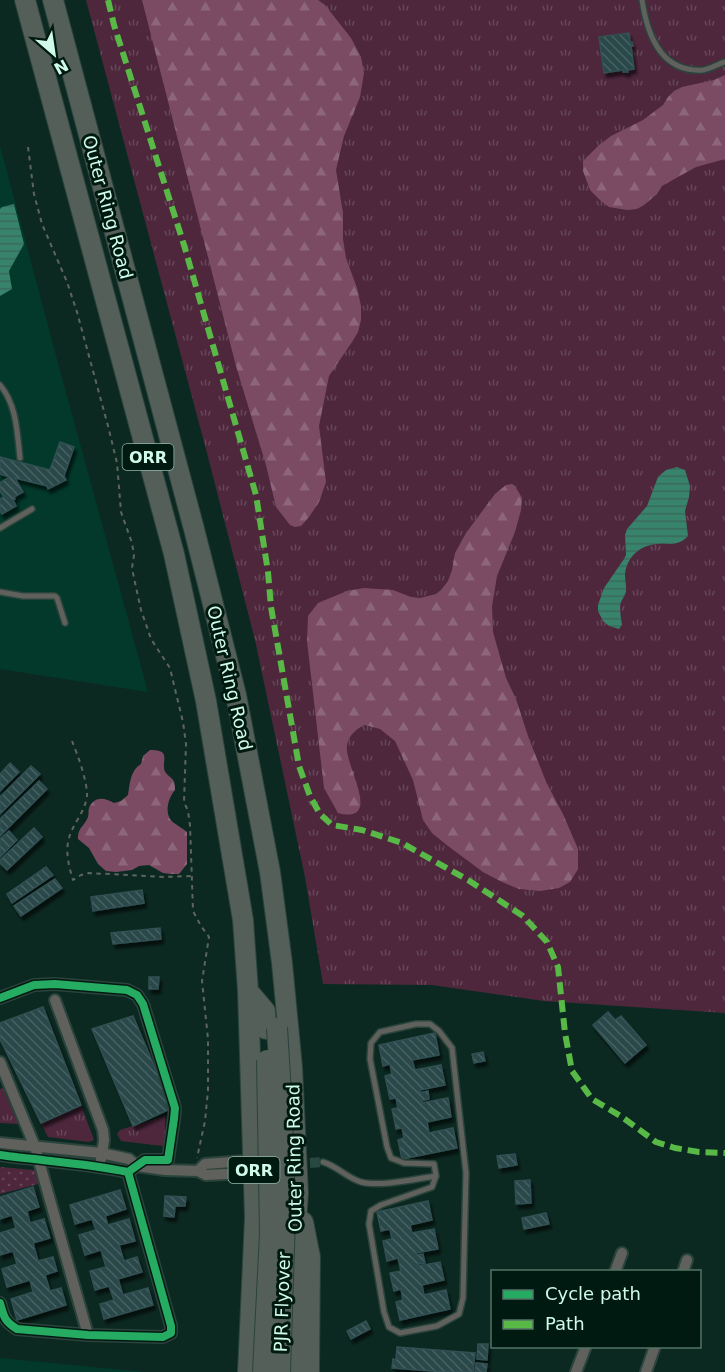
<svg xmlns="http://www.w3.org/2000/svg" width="725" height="1372" font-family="'DejaVu Sans',sans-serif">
<defs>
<pattern id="grass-tufts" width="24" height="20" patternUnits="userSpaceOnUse" patternTransform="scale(1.5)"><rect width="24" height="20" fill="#4e273d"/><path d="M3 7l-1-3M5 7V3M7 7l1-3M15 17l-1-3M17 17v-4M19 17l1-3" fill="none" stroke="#664759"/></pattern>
<pattern id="forest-firs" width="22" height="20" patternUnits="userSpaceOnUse" patternTransform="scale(1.5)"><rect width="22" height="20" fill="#7b4b64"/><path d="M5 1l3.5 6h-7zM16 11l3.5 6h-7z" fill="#8d667a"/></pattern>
<pattern id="park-dots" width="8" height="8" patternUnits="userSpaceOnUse" patternTransform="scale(1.5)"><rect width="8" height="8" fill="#4e273d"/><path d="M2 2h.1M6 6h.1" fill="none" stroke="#664759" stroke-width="1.8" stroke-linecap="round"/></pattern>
<pattern id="water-rules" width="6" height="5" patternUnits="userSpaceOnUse" patternTransform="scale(1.5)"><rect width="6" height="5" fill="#37836b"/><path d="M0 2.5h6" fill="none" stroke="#3a6a5a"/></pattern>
<pattern id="building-back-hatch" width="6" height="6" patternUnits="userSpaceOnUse" patternTransform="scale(1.5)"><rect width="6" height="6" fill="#294748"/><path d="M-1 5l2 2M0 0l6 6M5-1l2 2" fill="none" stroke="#476262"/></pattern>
<filter id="shadow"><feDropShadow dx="2.5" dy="4.5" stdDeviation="1.5" flood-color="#0009"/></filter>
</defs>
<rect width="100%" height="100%" fill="#0c2921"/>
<path fill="#02392b" d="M0,146L59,367L148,692L0,669Z
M0,1358L144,1372H0Z"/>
<path fill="url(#grass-tufts)" d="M86,0H725V1013L544,1001L432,985L323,984L305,877L255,640L207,453Z
M3,1088L19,1124L0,1123V1089Z
M81,1105L94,1140L89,1142L48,1137L41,1123Z
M165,1116V1142L163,1146L121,1141L117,1134L120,1130Z"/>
<path fill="url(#forest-firs)" d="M142,0H318L325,5L351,38L361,57L364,73L360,97L344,136L336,170L343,213V239L346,258L357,288L361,306V320L358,332L352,342L329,376L319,426L326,482L319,502L309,517L301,526L295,527L290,525L276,507L266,465L236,366Z
M725,75V159L696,167L662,186L657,194L644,205L637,209L627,210L609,207L601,201L590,190L583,171V161L598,146L611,136L643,120L663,105L668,97L674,91L682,87L714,80Z
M512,484L515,486L522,498L521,510L515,532L497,576L492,606L493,632L506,678L516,699L529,739L547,784L563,814L578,849V869L570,882L559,888L540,891L519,889L502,882L483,872L448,846L432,833L423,820L413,780L395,741L380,729L365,725C357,728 349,735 347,745C343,763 385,825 338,813L324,788L307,641L308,616L318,603L347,591L364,588L393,590L411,597L420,598L436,594L441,590L448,581L452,570L455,553L466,533L495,494L506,485Z
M150,750C174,749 159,764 166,773C173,781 175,778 175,790C168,798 163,815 174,823C178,826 182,828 187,832V864L179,874H171L163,873L149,865L139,866L132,870L116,872L106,871L98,864L89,848L78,839C78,827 84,827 88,817C89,814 88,811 89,808C94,796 104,797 114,803L121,801L128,795C130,783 130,771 141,764L143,756Z"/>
<path fill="url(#park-dots)" d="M0,1167L44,1171L46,1182L0,1194Z"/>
<path fill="url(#water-rules)" d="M14,204L24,244L9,271L12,289L0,296V209L2,207Z
M677,467L685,470L690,486L689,497L685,511L688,536C678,547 669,543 657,544C640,545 627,557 625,574C625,579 626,584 626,588C627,595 621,599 620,606C620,612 621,619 622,625L619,629L609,626L603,621L598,611V605L604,588L624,559L626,555L625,535L627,529L647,506L658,477L666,470Z"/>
<path fill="url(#building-back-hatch)" stroke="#325053" stroke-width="1.5" filter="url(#shadow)" d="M629,33L630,42H632L633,46H631L634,69L627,70L628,72H623V70L604,73L599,37Z
M60,442L74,447L64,476L66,480L48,489L47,486L15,478L23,492L14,497L15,499L13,500L16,506L2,514L0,511V499L4,497L0,491V483L9,477L0,474V457L50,470Z
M10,763L19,772L0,791V774Z
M31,766L40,774L0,814V797Z
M39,781L47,789L0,836V819Z
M34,828L42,837L7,870L0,863V860Z
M9,831L17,840L0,857V839Z
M46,867L53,875L12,903L7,894Z
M55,879L62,888L21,916L14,906Z
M142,890L144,903L93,911L91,897Z
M160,928L161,939L113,944L111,933Z
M149,977H159L158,989H149Z
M43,1007L81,1105L41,1123L0,1039V1023Z
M608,1012L615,1020L621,1016L646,1045L625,1063L593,1025Z
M133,1016L172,1108L133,1126L92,1029Z
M435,1033L439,1055L412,1060L415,1070L441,1065L445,1085L420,1090V1093L428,1091L429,1099L421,1101L422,1103L448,1098L451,1117L427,1122L429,1133L453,1128L457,1148L402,1159L398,1140L404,1138L402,1128L396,1129L392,1109L398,1108L396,1098L390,1099L385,1076L392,1074L390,1064L383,1066L379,1045Z
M483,1052L485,1061L474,1063L472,1054Z
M515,1154L517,1165L499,1168L497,1156Z
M530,1180L531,1203L516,1204L515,1181Z
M33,1187L39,1207L27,1211L30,1223L44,1219L50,1238L33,1243L38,1261L53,1257L57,1271L45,1275L50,1291L61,1288L66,1305L17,1320L11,1299L33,1292L30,1280L7,1287L2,1269L17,1264L13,1251L0,1255V1233L16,1228L12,1215L0,1219V1197Z
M120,1190L126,1209L105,1216L108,1225L129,1219L135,1241L119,1245L124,1261L137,1257L142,1272L118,1279L123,1295L148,1288L153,1305L104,1319L100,1304L114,1300L109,1286L95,1290L90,1271L106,1267L101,1250L85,1255L79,1235L96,1230L92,1219L75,1224L70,1205Z
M165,1196L186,1197L185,1206H175L174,1217L164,1216Z
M428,1201L432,1220L410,1225L412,1233L434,1229L438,1249L416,1253L417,1255L423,1254L425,1263L418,1264L419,1266L440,1262L444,1280L422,1285L424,1295L446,1290L450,1309L400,1320L396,1302L403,1300L401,1289L394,1291L390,1273L401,1271L398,1258L387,1261L383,1241L392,1239L390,1229L381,1231L377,1212Z
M546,1213L549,1224L524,1229L522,1218Z
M366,1321L370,1329L351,1339L347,1331Z
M478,1344H488L487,1360L477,1359Z
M397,1347L475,1353L473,1372H446L392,1368L393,1359L396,1360Z
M476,1363L487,1364L486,1372H475Z"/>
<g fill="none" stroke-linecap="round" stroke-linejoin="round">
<path stroke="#29483f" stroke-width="10" stroke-dasharray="10 5" stroke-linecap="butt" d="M295,1164L323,1162"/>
<defs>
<path id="service" d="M642,0C647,34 661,73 703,70C710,69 718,64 725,62
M0,385C17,405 17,433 20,458
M0,528L32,509
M0,592L23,596H55L57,598L65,623
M416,1024H430L439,1031L452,1048L466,1173L463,1298L459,1314L437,1326L400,1333L389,1327L384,1312L369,1224L371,1211L381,1205L432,1187L436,1176L434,1164L404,1163L391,1158L387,1147L370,1059L371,1043L380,1032Z
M323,1162C337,1166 347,1178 361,1182C380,1187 415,1179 436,1176"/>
<path id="minor" d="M0,998L34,985L55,984L127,990L137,995L143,1004L175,1108L174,1119L168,1160H145L128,1172C86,1163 43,1161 0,1155
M55,1000L103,1130L104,1140L101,1159
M0,1062L35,1147L88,1335
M0,1143L101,1153L129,1159L137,1166L165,1170L198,1171L206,1175L245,1173L249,1166L244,1161L205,1164L198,1171
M615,1272L622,1253
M683,1272L687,1260
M0,1303C4,1317 4,1321 17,1329L88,1335L163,1337L171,1333V1326L128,1172
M576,1372L586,1346
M646,1372L655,1346"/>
<path id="motorway" d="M25,0L174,554L206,701L243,920L248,991L255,1218L248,1372
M53,0L194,529L236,695L270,872L282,963L292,1067L298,1193L294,1253L290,1372
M248,991L265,1011L266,1029
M303,1222L310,1257L309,1372"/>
</defs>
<use href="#service" stroke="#2a443c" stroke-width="8"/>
<use href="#minor" stroke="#2a443c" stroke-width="14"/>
<use href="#motorway" stroke="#2a443c" stroke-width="22"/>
<path stroke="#5c655e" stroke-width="2" stroke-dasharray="4.5 4.5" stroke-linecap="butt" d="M28,147L34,194L42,224L67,282L77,312L108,426L117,463L121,512L132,543L134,555L132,568L134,578L141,610L151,639L170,668L174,685L183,722L186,744L184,802L188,811L190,825L193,911L201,926L209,937L202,981L208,1039V1090L205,1121L197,1158
M72,741C78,756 87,780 87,795C86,811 72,825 69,838C65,852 69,867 73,880L81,875L89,873L164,877L191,876"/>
<use href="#service" stroke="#60615c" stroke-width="5"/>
<use href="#minor" stroke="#60615c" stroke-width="10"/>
<use href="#motorway" stroke="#535f58" stroke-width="20"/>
<defs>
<path id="motorway-bridge" d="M277,1028L282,1110L285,1217L280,1372
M263,1372L270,1234L267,1060"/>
</defs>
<use href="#motorway-bridge" stroke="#2a443c" stroke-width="22" stroke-linecap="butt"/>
<use href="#motorway-bridge" stroke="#535f58" stroke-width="20"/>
<path stroke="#58b947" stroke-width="6" stroke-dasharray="12 6" stroke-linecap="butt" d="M108,0L114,25L184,245L256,495L268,572L271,607L299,766L310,796L320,814L332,825L362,830L402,843L468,880L523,916L547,942L558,967L565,1033L572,1071L592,1099L622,1117L656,1142L675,1148L699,1152L725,1153"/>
<defs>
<path id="cycleway" d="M0,998L34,985L55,984L127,990L137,995L143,1004L175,1108L174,1119L168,1160H145L128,1172C86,1163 43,1161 0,1155
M0,1303C4,1317 4,1321 17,1329L88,1335L163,1337L171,1333V1326L128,1172"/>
</defs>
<use href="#cycleway" stroke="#001a11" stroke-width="11"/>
<use href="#cycleway" stroke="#26ab63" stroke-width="8"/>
</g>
<g text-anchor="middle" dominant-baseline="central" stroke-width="6" stroke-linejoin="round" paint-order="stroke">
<g fill="#001a11" stroke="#92b7a8" stroke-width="1.5">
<rect x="122.5" y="444" width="51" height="26" rx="4.5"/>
<rect x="228.5" y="1157" width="51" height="26" rx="4.5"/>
</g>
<g font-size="16" font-weight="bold" fill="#d0fae9">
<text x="148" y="457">ORR</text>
<text x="254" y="1170">ORR</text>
</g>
<g font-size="18" fill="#d0fae9" stroke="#001a11">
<text transform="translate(108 207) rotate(75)">Outer Ring Road</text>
<text transform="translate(230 678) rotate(77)">Outer Ring Road</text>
<text transform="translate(294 1158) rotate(-91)">Outer Ring Road</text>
<text transform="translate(282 1302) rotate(-88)">PJR Flyover</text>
</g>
</g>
<rect x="491" y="1270" width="210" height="78" fill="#001a11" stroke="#537467" stroke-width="1.5"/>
<rect x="503" y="1290" width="30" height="9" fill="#26ab63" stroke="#537467" stroke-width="1.5"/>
<text x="545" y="1300" font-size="18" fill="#d0fae9">Cycle path</text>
<rect x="503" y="1320" width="30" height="9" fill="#58b947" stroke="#537467" stroke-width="1.5"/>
<text x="545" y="1330" font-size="18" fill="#d0fae9">Path</text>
<g transform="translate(54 54) rotate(151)" stroke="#001a11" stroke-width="4.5" paint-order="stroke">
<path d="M0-4.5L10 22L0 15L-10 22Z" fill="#d0fae9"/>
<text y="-9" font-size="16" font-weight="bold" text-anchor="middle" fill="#d0fae9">N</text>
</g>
</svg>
